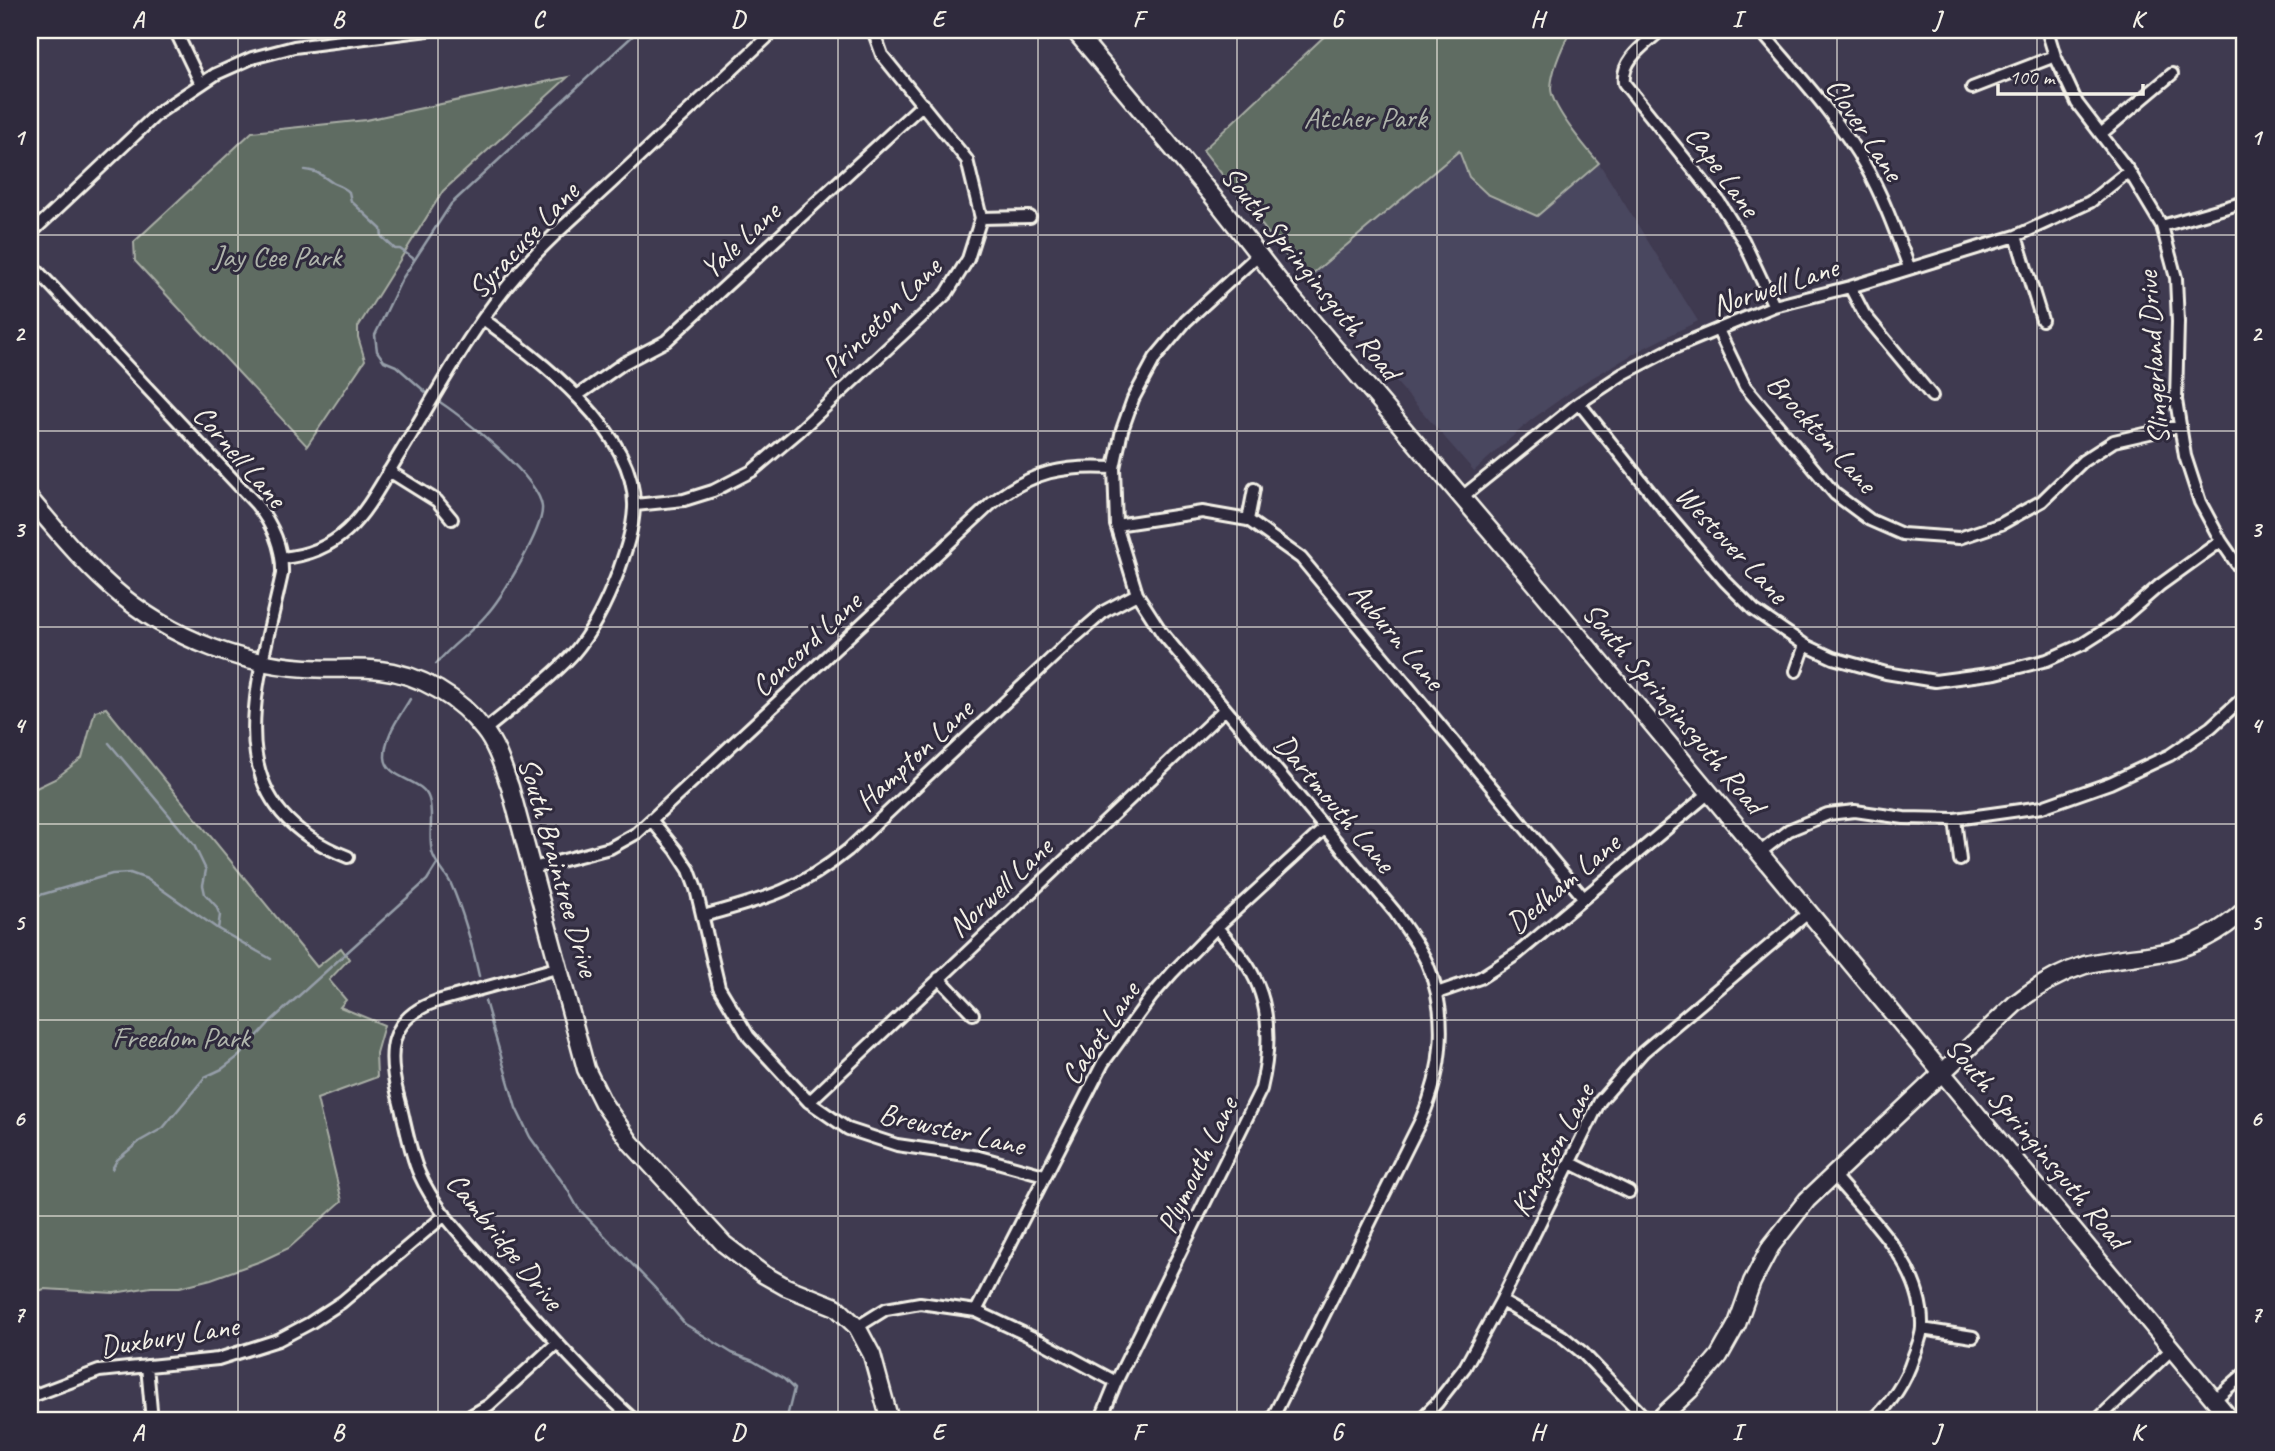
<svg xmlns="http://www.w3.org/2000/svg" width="2275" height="1451" font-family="Caveat,sans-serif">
<rect width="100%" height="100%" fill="#3f3a50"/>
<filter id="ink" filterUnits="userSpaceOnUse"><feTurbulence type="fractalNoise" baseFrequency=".0143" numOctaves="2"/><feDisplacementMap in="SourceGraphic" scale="14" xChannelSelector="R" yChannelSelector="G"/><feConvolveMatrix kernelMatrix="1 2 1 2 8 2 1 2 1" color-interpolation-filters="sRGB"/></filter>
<g filter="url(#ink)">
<path fill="#4a465e" d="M1459,150L1469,177L1487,194L1537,216L1599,163L1698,321L1642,349L1583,383L1531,420L1474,471L1306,279Z"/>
<path fill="#5e6c62" stroke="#a9aea5" stroke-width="2" d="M1331,30H1571C1562,47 1552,68 1551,88C1551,107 1586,148 1599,163L1537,216L1487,194L1469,177L1459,151L1305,280L1203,150Z
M568,77L443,191L358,327V337L365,360L307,446L135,261L134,242L252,132L366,120Z
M106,708L317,967L341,948L349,959L329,980L346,1000L340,1007L384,1025L376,1053L377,1077L317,1099L342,1201L289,1248L261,1261L211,1279L180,1287H151L114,1293L44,1289L30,1294V791L55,779L82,758L95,711Z"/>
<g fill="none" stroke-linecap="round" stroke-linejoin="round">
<path stroke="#969ea9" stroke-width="2.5" d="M305,170C321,172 320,175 333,183C339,186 344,187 349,192L351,201L381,229L382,237L395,249H400L414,259
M429,395L396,366L384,361L377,351L375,335L402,279L451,204L639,30
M435,399C460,414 540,478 542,507C544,528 501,599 486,615C471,633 451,645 436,664
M410,699C399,718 385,734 385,757C386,780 423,778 429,799C434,816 428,835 432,852C435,864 446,873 451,884C464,914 472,944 479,976
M109,743L194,845L206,870L203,885L205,894L216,906L220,915L218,929
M40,895L112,874L130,873L147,879L218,929L271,959
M485,1001L516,1108L530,1137L566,1187L578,1208L654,1287L685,1324L732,1353L753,1361L784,1379L794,1389L786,1421
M112,1169L117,1160L140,1141L163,1128L205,1077L222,1069L239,1056L271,1021L427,880L437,864"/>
<defs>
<path id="street" d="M175,30L200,82
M1661,30C1646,44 1621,59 1624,83L1718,200L1743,240L1774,306
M1760,30C1797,74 1838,117 1866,167C1884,199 1896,233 1909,267
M2047,30L2055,56L2077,103L2129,171L2162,226L2176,278L2178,322L2176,400L2185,456L2200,502L2221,541L2245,576
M1972,88L2055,56
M2102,133L2172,74
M981,218L1030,217
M2162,226L2245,202
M30,234L158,113L216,74L252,58L294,47L428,30
M2016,236L2042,320
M1258,255L1186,321L1155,358L1133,399L1122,430L1114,468L1116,525L1137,594L1162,633L1395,912C1406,929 1419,945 1427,963C1449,1013 1443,1071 1421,1120L1271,1421
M30,263L256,504C273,525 283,548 282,574C258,686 210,803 348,857
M1850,287L1864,314L1932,396
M483,319C538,359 637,431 634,508C633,529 626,550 619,570C608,599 594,630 573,654C547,682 514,706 485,730
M1718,330L1745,386L1835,494L1870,520L1902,534L1959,538L2001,524L2042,501L2083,461L2114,441L2180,426
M578,395L624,363L666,341L923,104
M1579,403L1667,513L1725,581L1754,610L1805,645L1833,658L1886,673L1935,681L1996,673L2047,660L2083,644L2116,623L2160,585L2221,541
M389,471L437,501L452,519
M1462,497L1579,403L1623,374L1671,349L1774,306L1850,287L2016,236L2090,202L2129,171
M635,505L684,500L713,491L752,471L798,432L947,293L968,259L981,218L967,160L882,55L873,30
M1248,520L1254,489
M1116,525L1202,512L1248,520L1301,558L1583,897
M282,558C349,552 367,507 399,455C437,393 472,325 521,270C547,239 579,213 609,185C664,134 719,82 775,30
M1796,671L1805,645
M652,821L676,850L689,870L696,889L719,987L749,1037L809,1102L848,1129L897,1145L979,1157L1044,1175
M1759,853L1789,830L1828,814L1855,811L1904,818L1955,819
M1960,860L1955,819L2042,807L2110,783L2170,755L2211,727L2245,696
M533,868L610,848L637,833L992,503C1032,471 1064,465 1114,468
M703,916C764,899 798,891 848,850L1069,642L1105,611L1137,594
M560,967L437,1001C388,1018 387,1053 398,1096C405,1121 409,1150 419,1173C436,1212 469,1243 496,1274C541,1325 585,1376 635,1421
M939,978L973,1014
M1437,993L1480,978L1517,954L1709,793
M809,1102L1225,709
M1571,1163L1629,1192
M1834,1176C1870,1219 1924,1266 1922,1327C1922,1337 1916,1349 1913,1358C1905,1383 1891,1403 1872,1421
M1501,1301L1562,1336L1583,1353L1648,1421
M976,1311L1103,1063L1151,997L1172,973L1217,927L1325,828
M857,1327L886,1309L920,1303L976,1311L1040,1341L1116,1382
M1922,1329L1973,1337
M147,1366L152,1421
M30,1397L99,1371L218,1359L278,1340L310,1323L342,1302L445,1215
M2214,1400L2245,1373
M462,1421L489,1405L557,1343
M1100,1421L1116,1382L1261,1089C1271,1047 1272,1004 1248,966C1239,952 1227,940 1217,927
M1419,1421L1437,1403L1465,1367L1501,1301L1600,1101L1643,1052L1808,913
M2096,1421L2172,1349"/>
<path id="secondary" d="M1074,30L1219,204L1293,299L1534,582L2232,1421
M30,499C85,565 129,617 213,648C242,659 275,666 306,668C331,670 356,667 380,670C420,674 460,698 484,730C497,746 503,768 510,787L586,1069L603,1103L631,1143L724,1244L763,1274L786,1287L836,1307L857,1327L872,1355L890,1421
M1657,1421L1690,1390L1719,1356L1737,1324L1752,1282L1771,1246L1807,1200L2015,1004C2036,987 2059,973 2085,965C2112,958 2139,957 2165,952C2195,946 2223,930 2245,910"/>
</defs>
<use href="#street" stroke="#f4f1e8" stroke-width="16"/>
<use href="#secondary" stroke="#f4f1e8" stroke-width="21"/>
<use href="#street" stroke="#2f2a3d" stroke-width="10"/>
<use href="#secondary" stroke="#2f2a3d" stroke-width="16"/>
</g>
</g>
<path fill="none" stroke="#f4f1e8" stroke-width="2" stroke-opacity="0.55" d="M238,30V1421M438,30V1421M638,30V1421M838,30V1421M1038,30V1421M1237,30V1421M1437,30V1421M1637,30V1421M1837,30V1421M2037,30V1421M30,235H2245M30,431H2245M30,627H2245M30,824H2245M30,1020H2245M30,1216H2245"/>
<g text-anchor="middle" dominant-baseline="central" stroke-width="6" stroke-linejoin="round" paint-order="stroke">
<g font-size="30" fill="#b0b5ac" stroke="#2f2a3d">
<text x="1365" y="117">Atcher Park</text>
<text x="277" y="256">Jay Cee Park</text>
<text x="181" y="1037">Freedom Park</text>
</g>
<g font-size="30" fill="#f4f1e8" stroke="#2f2a3d">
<text transform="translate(1865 129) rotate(57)">Clover Lane</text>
<text transform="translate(1723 171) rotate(54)">Cape Lane</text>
<text transform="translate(523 240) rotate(-47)">Syracuse Lane</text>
<text transform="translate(740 240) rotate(-43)">Yale Lane</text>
<text transform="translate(1311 273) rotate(51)">South Springinsguth Road</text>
<text transform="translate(1775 286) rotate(-18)">Norwell Lane</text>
<text transform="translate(881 317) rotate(-45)">Princeton Lane</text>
<text transform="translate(2153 358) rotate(-94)">Slingerland Drive</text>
<text transform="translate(1822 433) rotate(48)">Brockton Lane</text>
<text transform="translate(240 456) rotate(49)">Cornell Lane</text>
<text transform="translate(1732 544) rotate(47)">Westover Lane</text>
<text transform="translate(1397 636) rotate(50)">Auburn Lane</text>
<text transform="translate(806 644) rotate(-43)">Concord Lane</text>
<text transform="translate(1674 708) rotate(50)">South Springinsguth Road</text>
<text transform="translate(914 755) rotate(-43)">Hampton Lane</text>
<text transform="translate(1335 803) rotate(50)">Dartmouth Lane</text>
<text transform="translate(559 867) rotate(74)">South Braintree Drive</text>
<text transform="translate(1563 883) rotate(-40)">Dedham Lane</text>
<text transform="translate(1000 887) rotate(-43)">Norwell Lane</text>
<text transform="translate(1100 1033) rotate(-56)">Cabot Lane</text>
<text transform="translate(952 1129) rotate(13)">Brewster Lane</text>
<text transform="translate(2037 1143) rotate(50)">South Springinsguth Road</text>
<text transform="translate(1552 1150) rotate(-62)">Kingston Lane</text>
<text transform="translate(1197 1165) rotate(-64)">Plymouth Lane</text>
<text transform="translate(505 1241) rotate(51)">Cambridge Drive</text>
<text transform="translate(169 1336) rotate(-9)">Duxbury Lane</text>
</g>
</g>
<rect width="2275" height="1451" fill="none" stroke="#2f2a3d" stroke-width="77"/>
<path d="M1998 84v10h145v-10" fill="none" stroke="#f4f1e8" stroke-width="3.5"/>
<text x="2009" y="84" font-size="21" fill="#f4f1e8" stroke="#2f2a3d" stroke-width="5" paint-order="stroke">100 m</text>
<rect x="38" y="38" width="2198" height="1374" fill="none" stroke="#f4f1e8" stroke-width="2.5"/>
<g font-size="23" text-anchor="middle" font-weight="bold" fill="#f4f1e8">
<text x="138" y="27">A</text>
<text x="338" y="27">B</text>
<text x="538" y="27">C</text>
<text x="738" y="27">D</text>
<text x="938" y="27">E</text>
<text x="1138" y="27">F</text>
<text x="1337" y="27">G</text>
<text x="1537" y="27">H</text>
<text x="1737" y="27">I</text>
<text x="1937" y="27">J</text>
<text x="2137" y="27">K</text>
<text x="19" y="145">1</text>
<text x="2256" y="145">1</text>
<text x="19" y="341">2</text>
<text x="2256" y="341">2</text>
<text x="19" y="537">3</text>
<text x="2256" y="537">3</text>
<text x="19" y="733">4</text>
<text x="2256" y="733">4</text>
<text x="19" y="930">5</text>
<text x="2256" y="930">5</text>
<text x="19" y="1126">6</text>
<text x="2256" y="1126">6</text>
<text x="19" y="1322">7</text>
<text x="2256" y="1322">7</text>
<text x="138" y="1440">A</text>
<text x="338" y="1440">B</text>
<text x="538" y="1440">C</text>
<text x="738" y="1440">D</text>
<text x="938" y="1440">E</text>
<text x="1138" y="1440">F</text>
<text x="1337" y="1440">G</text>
<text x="1537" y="1440">H</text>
<text x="1737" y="1440">I</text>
<text x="1937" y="1440">J</text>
<text x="2137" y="1440">K</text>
</g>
</svg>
